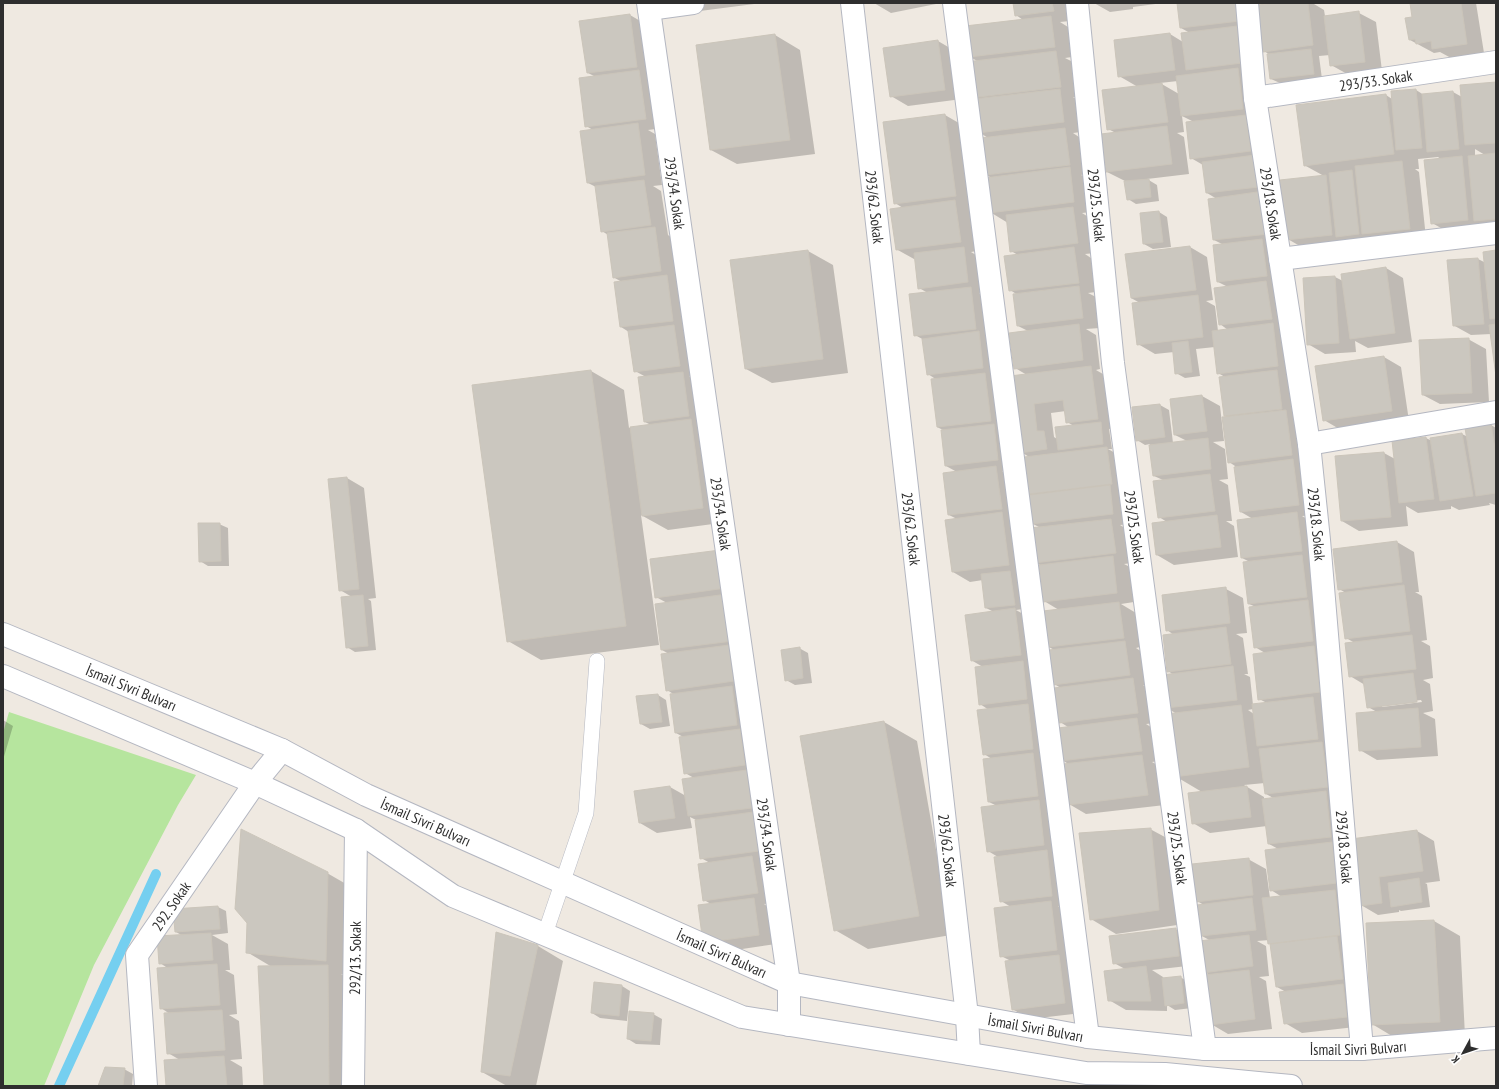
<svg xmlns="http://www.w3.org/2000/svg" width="1499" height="1089" font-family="'PT Sans Narrow',sans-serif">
<rect width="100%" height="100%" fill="#efe9e1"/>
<path fill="#b6e59e" d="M9,712L196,775L178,805L94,965L44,1086H3V733Z"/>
<path fill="#0003" fill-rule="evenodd" d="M686,3H762L700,11Z
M874,3H941L891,13Z
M1014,3H1068L1070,21L1060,22L1068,27L1072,57L1065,58L1073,62L1078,97H1073L1078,100L1081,132L1073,133L1082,139L1087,174L1081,175L1087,178L1091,212L1082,213L1090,218L1095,253L1085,254L1091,258L1096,292L1088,293L1096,297L1100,328L1086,329L1096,335L1100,369L1096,370L1108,377L1115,428L1109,429L1112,449H1108L1124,458L1130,524L1120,525L1128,530L1132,563L1124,564L1130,567L1134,602L1121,604L1136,613L1140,647L1136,648L1142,652L1146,685H1143L1150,689L1155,723L1146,724L1154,729L1159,761L1152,762L1159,766L1165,805L1086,814L1069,804L1070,765L1062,760L1068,727L1060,722L1061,688L1054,684L1056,651L1049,647L1059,610L1044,601L1040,565L1035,562L1041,528L1033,524L1031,499L1022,494L1031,458L1021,452L1027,375L1015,368L1028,331L1018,326V295L1010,290L1018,255L1011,251L1008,223L990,212L992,178L986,175L988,138L979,132L975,99L979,62L970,57L1023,20L1016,15ZM1066,411L1067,422L1074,426L1057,439L1054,437L1051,413Z
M1094,3H1163L1133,7V9L1110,12Z
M1178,3H1254L1245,32L1281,202L1324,176L1304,165L1386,95L1392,99L1416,90L1424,95L1453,92L1462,97L1496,83V230L1450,233L1432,223L1442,160L1438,157L1418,159L1419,169H1415L1419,172L1426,238L1305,249L1286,238L1295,376L1287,377L1294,381L1316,515L1302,516L1314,523L1364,1026L1302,1033L1285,1023L1286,992L1277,987L1270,940L1257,941L1266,946L1269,976L1259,977L1266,981L1272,1029L1228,1034L1211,1024L1210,975L1204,972L1211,941L1202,936L1204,905L1197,901L1248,859L1266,869L1270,898L1282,897L1271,890L1280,850L1269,844L1267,826L1210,833L1193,823L1202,792L1175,776L1177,714L1167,708L1174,675L1168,671L1174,635L1167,630L1226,589L1243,598L1247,633L1236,634L1243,638L1248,674H1244L1250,677L1253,705L1267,703L1259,699L1265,653L1255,647L1256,607L1249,604L1250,562L1242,558L1253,519L1241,512L1235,466L1229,462V418L1225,415V377L1218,373L1215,347L1196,349L1200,376L1185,378L1176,373L1174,352L1155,354L1138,344L1140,303L1131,298L1190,247L1207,257L1213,300L1206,301L1215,306L1218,331L1228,330L1220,324L1228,287L1218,282L1222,244L1214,240L1217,199L1207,193L1203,165L1191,158L1194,122L1182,116L1184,132L1177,133L1184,137L1189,174L1147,179L1157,185L1159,201L1136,204L1128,199L1125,181L1107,172L1116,133L1108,129L1138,87L1119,76L1170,34L1183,42L1190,33L1181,28ZM1178,81L1179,94L1160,83ZM1475,149L1485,155L1475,156ZM1253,709L1254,714L1248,710ZM1265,783L1266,794L1275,799L1264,800V797L1244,785Z
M1284,3H1324L1314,4L1324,10L1325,16L1359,13L1376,22L1382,71L1349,75L1331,65L1330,55L1319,56L1322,79L1280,83L1271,79L1270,55L1264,51Z
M1411,3H1476L1484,53L1451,58L1440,52L1434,53L1410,40L1413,18Z
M630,15L647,25L663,128L648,130L655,134L662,185L653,186L661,191L668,235L672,238L678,281H676L684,286L690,330L683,331L691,336L696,375L689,376L700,383L728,522L668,530L641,515L659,645L541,660L508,641L473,386L591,371L624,390L629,428L651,425L645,422L646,377L635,371L629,332L621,327L622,282L613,277L608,235L602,231L596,187L588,183L593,130L586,126L596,77L588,73Z
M775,35L800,50L815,154L737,164L711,150Z
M938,41L955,51L962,99L908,106L891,96Z
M945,115L971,130L977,251L971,252L981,258L985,292L979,293L988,298L1015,469L1002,471L1013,477L1023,609L1016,610L1032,619L1038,664L1028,665L1040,672L1061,854L1053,855L1064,861L1069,905L1058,906L1068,912L1074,959L1066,960L1076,966L1082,1013L1030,1019L1012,1009L1011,961L1001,956L1011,907L1001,901L998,857L988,851L997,806L989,802L992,759L984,754L989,710L980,704L983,667L971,660L994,612L986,608L983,580L970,582L953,572L957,519L949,515L944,474L957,472L946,466L945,431L937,427V380L928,374L924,340L915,335L928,293L919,288L916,259H914L896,249L903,208L895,203L884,123Z
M1159,212L1167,217L1171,247L1153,249L1144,244Z
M808,251L833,265L848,373L772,383L746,369Z
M1496,251V369L1491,334L1471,335L1453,325L1448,261L1478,259L1486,263Z
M1386,268L1403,278L1412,342L1368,348L1355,341L1356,352L1325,354L1308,344L1335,277L1343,281Z
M1468,339L1486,349L1489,402L1440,404L1423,395Z
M1384,357L1401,367L1409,421L1341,430L1324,420Z
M1202,396L1220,406L1224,441L1213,442L1225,449L1228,479L1219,480L1228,485L1232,521H1226L1234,526L1238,557L1174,565L1157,555L1167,522L1159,517L1163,480L1154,476L1150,444L1145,445L1137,440L1133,408L1160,405L1169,410L1173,443L1187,441L1175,435L1171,400Z
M1491,425L1496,428V505L1489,503L1490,505L1459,510L1451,506V509L1418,513L1406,506L1408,526L1359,531L1342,521L1336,457L1384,453L1395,459L1393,442L1426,438L1432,441L1462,434L1468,437Z
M347,478L364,488L376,598L368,599L371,601L376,650L355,652L347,647L352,597L340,590L329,480Z
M219,524L228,528L229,566H208L200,561Z
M1397,542L1414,552L1419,592H1415L1422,596L1427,640L1421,641L1430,646L1433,678L1423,680L1430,684L1433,711L1423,713L1435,719L1438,756L1377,760L1360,750L1377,712L1368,707L1365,685L1350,676L1355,643L1346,638V593L1339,589ZM1421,700L1422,702L1382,707V705Z
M720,551L774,903L764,904L771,909L776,944L722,952L711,904L704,900L710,863L701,858L696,820L690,817L692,828L657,833L640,823L670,787L686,796L694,778L685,773V738L676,733L675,695L667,690L669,654L662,650L667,603L656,597Z
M799,648L808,653L812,683L795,685L786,680Z
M658,695L666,700L670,726L650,729L641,724Z
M3,720L13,726L3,760Z
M884,722L917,741L951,935L868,949L835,930Z
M1150,829L1176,843L1184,924L1116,934L1091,919Z
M1417,831L1434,841L1440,881L1425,883L1427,884L1430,907L1401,911L1399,910V912L1378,915L1361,905L1352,840Z
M327,873L353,888L352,975L341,974L360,985L361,1086H265L272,967L247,952Z
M218,907L226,911L228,933L212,935L228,944L230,970H225L234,975L237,1014L229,1015L239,1021L242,1059L230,1060L242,1067L243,1086H167L180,1060L168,1053L170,1014L161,1008L169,969L160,963L183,936L176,932Z
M1434,921L1460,936L1465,1036L1397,1039L1372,1024L1367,924Z
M1175,929L1193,939L1196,965L1152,970L1163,977L1164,979L1180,977L1189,982L1192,1008L1175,1010L1167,1005V1011L1126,1010L1109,1000L1125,969L1114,963Z
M497,934L538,946L563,961L536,1086H507L482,1072Z
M622,986L630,991L627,1021L600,1018L592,1013Z
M653,1014L662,1019L660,1045L636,1044L628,1039Z
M124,1069L133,1074L132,1086H99Z"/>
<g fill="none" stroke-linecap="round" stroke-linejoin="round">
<path stroke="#75cff0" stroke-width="10" d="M59,1086L156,874"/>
</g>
<path fill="#cbc7bf" stroke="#cbc5ba" d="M1013,3H1052L1054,11L1015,16Z
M1177,3H1238L1240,21L1180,28Z
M1277,3H1308L1313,45L1263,52L1257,5Z
M1410,3H1461L1467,44L1432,49L1431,41L1416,44L1415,39L1409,40L1405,18L1412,17Z
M1359,11L1365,62L1330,66L1324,16Z
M630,14L637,67L587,73L579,21Z
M1051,16L1055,47L969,57L965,26Z
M1237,26L1242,63L1186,70L1181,33Z
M1170,33L1175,70L1118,77L1114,40Z
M775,34L790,140L710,150L696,45Z
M938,40L945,90L890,97L883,48Z
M1311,49L1314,74L1270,79L1267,54Z
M1056,51L1061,87L971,98L966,62Z
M1238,68L1243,109L1181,116L1176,76Z
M639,70L646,119L585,127L579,78Z
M1496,82V143L1465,145L1460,85Z
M1162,83L1168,122L1107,130L1102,90Z
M1060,89L1064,122L978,133L974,99Z
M1416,89L1422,148L1396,150L1391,91Z
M1453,91L1459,149L1427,152L1422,94Z
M1386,94L1394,154L1304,166L1296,105Z
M945,114L956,196L894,204L883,122Z
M1246,115L1251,151L1190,159L1186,122Z
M638,123L645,175L587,183L580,131Z
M1167,126L1172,164L1106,172L1101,134Z
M1065,128L1070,165L985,175L981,138Z
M1496,153V219L1474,221L1468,156Z
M1255,155L1259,187L1206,193L1202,162Z
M1462,156L1468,220L1431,224L1424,160Z
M1402,161L1410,229L1362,234L1355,166Z
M1070,167L1074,202L989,213L985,178Z
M1352,170L1359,234L1336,237L1329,173Z
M1326,175L1332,235L1286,240L1280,180Z
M1149,179L1151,197L1127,200L1124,181Z
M644,180L651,225L601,232L595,186Z
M1264,191L1269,234L1213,240L1208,199Z
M955,200L961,242L896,250L890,209Z
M1073,207L1078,243L1010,252L1006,215Z
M1159,211L1163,242L1143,244L1140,213Z
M655,227L661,271L613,278L607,233Z
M1262,239L1267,276L1217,282L1213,245Z
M1190,246L1196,290L1131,298L1125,254Z
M964,247L968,282L918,289L914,253Z
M1074,247L1079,283L1009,291L1004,256Z
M808,250L823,359L745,369L730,260Z
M1496,250V318L1490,319L1483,252Z
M1478,258L1484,324L1453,326L1447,260Z
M1386,267L1395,333L1350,339L1341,274Z
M667,275L673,321L620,327L614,282Z
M1335,276L1339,343L1307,345L1303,278Z
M1266,281L1272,319L1219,325L1214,288Z
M1079,286L1083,318L1017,326L1013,294Z
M971,287L976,329L914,336L909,294Z
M1198,295L1203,337L1137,345L1132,303Z
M1273,323L1278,366L1217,374L1212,331Z
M1079,324L1083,360L1014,369L1009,333Z
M1496,324V376L1489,325Z
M674,325L680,366L634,372L628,331Z
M979,331L983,368L927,375L922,339Z
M1469,338L1472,393L1422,395L1419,340Z
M1188,341L1192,372L1175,374L1172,343Z
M1384,356L1392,411L1323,421L1315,366Z
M1091,366L1098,419L1066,423L1063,400L1034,404L1037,431H1044L1047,449L1020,453L1010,376Z
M591,370L626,626L507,642L472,385Z
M1277,370L1282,409L1224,416L1219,377Z
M683,372L689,416L644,422L638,377Z
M985,373L991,421L937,427L931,379Z
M1202,395L1207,431L1174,435L1170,399Z
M1160,404L1165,437L1136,441L1132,407Z
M1286,410L1292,455L1228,463L1222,417Z
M691,419L703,508L642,516L630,427Z
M1101,422L1103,444L1058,450L1055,427Z
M994,424L998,460L945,466L941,430Z
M1491,424L1496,455V493L1476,496L1465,428Z
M1462,433L1473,496L1440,501L1430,438Z
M1426,437L1434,499L1399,503L1392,441Z
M1208,438L1211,469L1153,476L1149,445Z
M1107,447L1112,484L1021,495L1016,458Z
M1384,452L1391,517L1341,521L1335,456Z
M1293,459L1299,505L1240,512L1234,467Z
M996,466L1002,509L948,515L943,473Z
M1210,474L1215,511L1158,518L1153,481Z
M347,477L359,589L339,591L328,479Z
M1110,485L1113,514L1032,524L1029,495Z
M1002,512L1009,565L952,572L945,520Z
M1297,512L1302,551L1241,558L1237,520Z
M1217,515L1221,547L1156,555L1152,523Z
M1111,519L1116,553L1034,563L1030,528Z
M198,523H220L221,561L199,562Z
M1397,541L1402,582L1338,590L1333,549Z
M720,550L726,588L655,598L650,559Z
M1302,555L1307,597L1248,604L1243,562Z
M1113,556L1117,593L1043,602L1039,565Z
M1010,571L1015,605L985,608L981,574Z
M1404,585L1410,631L1345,639L1339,593Z
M1226,587L1230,623L1166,631L1162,595Z
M727,594L733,641L661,650L655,604Z
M363,595L368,646L346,648L341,597Z
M1308,600L1313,641L1254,648L1249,607Z
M1119,602L1124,638L1048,647L1043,611Z
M1015,608L1021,655L971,661L965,615Z
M1226,627L1231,664L1167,672L1163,635Z
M1412,635L1416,669L1349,677L1345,643Z
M1125,641L1130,675L1053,685L1049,650Z
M729,645L734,681L666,691L661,654Z
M1314,646L1320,692L1258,700L1253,654Z
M800,647L803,678L785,681L781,650Z
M1023,661L1027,699L979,705L975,667Z
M1233,666L1237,700L1166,708L1162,675Z
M1413,673L1417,702L1367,708L1363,679Z
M1133,678L1138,713L1059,723L1054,688Z
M732,686L737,725L675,733L670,694Z
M658,694L662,722L640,724L636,696Z
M1313,697L1318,739L1257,746L1252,704Z
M1028,704L1033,749L983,755L977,710Z
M1241,705L1249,767L1174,777L1166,714Z
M1418,708L1421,747L1359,751L1356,713Z
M1137,718L1142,751L1061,761L1058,728Z
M884,721L919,916L834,931L800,736Z
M740,729L745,765L684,774L679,737Z
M1322,742L1328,787L1265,794L1259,749Z
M1033,753L1038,796L988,802L983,759Z
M1142,755L1148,795L1068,805L1063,764Z
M747,770L752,808L688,816L682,779Z
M670,786L675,818L639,823L634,791Z
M1247,786L1251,817L1192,824L1188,793Z
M1326,791L1331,837L1268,844L1262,799Z
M1039,800L1044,845L987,852L981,807Z
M753,812L759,851L700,859L695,820Z
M1151,828L1159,910L1090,920L1079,833Z
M241,829L328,872L326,961L246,953L247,923L235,909Z
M1417,830L1423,871L1379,877L1382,903L1360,906L1351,839Z
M1332,842L1337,883L1270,891L1265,850Z
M1047,850L1052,896L1000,902L994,857Z
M752,856L758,893L703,901L698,864Z
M1249,858L1253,895L1196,902L1192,864Z
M1419,878L1422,902L1391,907L1388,883Z
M1335,890L1340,935L1268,944L1262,898Z
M754,898L759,935L703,943L698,905Z
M1252,898L1256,930L1201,936L1197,905Z
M1051,901L1057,950L1000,957L994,908Z
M218,906L220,929L175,932L173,909Z
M1434,920L1440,1022L1371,1025L1366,923Z
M1176,928L1179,956L1113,964L1109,936Z
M496,932L538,945L510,1076L481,1072Z
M211,933L213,960L159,964L157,936Z
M1249,935L1253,966L1203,973L1199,941Z
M1337,936L1343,979L1276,987L1270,944Z
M1059,955L1065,1003L1012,1010L1005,961Z
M217,964L220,1005L160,1009L157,968Z
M328,965L329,1086H264L258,966Z
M1146,966L1151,1001H1108L1104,971Z
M1249,970L1255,1019L1210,1025L1204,975Z
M1181,976L1184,1003L1165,1006L1162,978Z
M594,982L622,985L619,1016L591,1013Z
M1343,984L1347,1017L1284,1024L1279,992Z
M222,1010L225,1050L167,1054L164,1013Z
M629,1011L654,1013L651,1041L627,1039Z
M224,1056L227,1086H166L164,1060Z
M105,1067L125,1068L123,1086H98Z"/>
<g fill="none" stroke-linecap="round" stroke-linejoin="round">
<defs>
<path id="service" d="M545,934L586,813L597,661"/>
<g id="minor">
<path id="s1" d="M648,3L789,983V1025"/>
<path id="s2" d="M852,3L967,1016L969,1054"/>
<path d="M954,3L1088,1037"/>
<path id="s3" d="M1077,3L1113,363L1205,1049"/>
<path id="s4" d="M1247,3L1255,98L1309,444L1319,540L1362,1049"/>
<path d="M649,9L693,3"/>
<path id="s5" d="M1255,98L1496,62"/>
<path d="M1280,259L1496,233"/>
<path d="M1309,444L1496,412"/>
<path id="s6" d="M146,1086L137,955L255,783L282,750"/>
<path id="s7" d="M353,1086L356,830"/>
</g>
<g id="secondary">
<path id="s8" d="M3,634L282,750L366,795L789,983L1088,1037L1205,1049H1362L1496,1038"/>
<path d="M3,676L255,783L356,830L453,896L742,1017L1086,1073L1165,1074L1291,1086"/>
</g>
</defs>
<use href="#service" stroke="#b4b7c1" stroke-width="16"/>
<use href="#minor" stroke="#b4b7c1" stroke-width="24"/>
<use href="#secondary" stroke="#b4b7c1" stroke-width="24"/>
<use href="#service" stroke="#fff" stroke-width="15"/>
<use href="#minor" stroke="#fff" stroke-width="22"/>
<use href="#secondary" stroke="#fff" stroke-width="22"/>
</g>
<g text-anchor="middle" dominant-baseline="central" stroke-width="4" stroke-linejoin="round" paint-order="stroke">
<g font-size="15" fill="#2e2e2e" stroke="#fff">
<text stroke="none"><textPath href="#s5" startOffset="122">293/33. Sokak</textPath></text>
<text stroke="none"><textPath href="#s1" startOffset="192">293/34. Sokak</textPath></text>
<text stroke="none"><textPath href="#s4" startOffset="202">293/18. Sokak</textPath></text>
<text stroke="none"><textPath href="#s3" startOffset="203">293/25. Sokak</textPath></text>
<text stroke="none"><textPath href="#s2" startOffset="205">293/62. Sokak</textPath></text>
<text stroke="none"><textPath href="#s1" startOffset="516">293/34. Sokak</textPath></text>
<text stroke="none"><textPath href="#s4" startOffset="526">293/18. Sokak</textPath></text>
<text stroke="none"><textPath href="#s3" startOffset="527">293/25. Sokak</textPath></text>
<text stroke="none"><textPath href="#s2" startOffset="529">293/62. Sokak</textPath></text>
<text stroke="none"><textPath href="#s8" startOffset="139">İsmail Sivri Bulvarı</textPath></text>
<text stroke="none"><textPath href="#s8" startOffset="463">İsmail Sivri Bulvarı</textPath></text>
<text stroke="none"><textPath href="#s1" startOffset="840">293/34. Sokak</textPath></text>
<text stroke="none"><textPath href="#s4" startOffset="850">293/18. Sokak</textPath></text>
<text stroke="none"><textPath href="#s3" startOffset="851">293/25. Sokak</textPath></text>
<text stroke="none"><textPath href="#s2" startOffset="853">293/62. Sokak</textPath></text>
<text stroke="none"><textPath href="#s6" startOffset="191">292. Sokak</textPath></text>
<text stroke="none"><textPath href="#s8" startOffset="787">İsmail Sivri Bulvarı</textPath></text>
<text stroke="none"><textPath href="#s7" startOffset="128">292/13. Sokak</textPath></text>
<text stroke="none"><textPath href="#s8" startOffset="1111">İsmail Sivri Bulvarı</textPath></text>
<text stroke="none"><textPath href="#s8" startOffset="1435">İsmail Sivri Bulvarı</textPath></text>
</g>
</g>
<rect width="1499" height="1089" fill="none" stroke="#2e2e2e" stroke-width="8"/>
<g transform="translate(1463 1053) rotate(230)" stroke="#ffffff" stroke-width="3" paint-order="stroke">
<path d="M0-3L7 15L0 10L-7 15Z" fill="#2e2e2e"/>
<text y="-6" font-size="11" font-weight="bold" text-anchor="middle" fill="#2e2e2e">K</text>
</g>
</svg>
